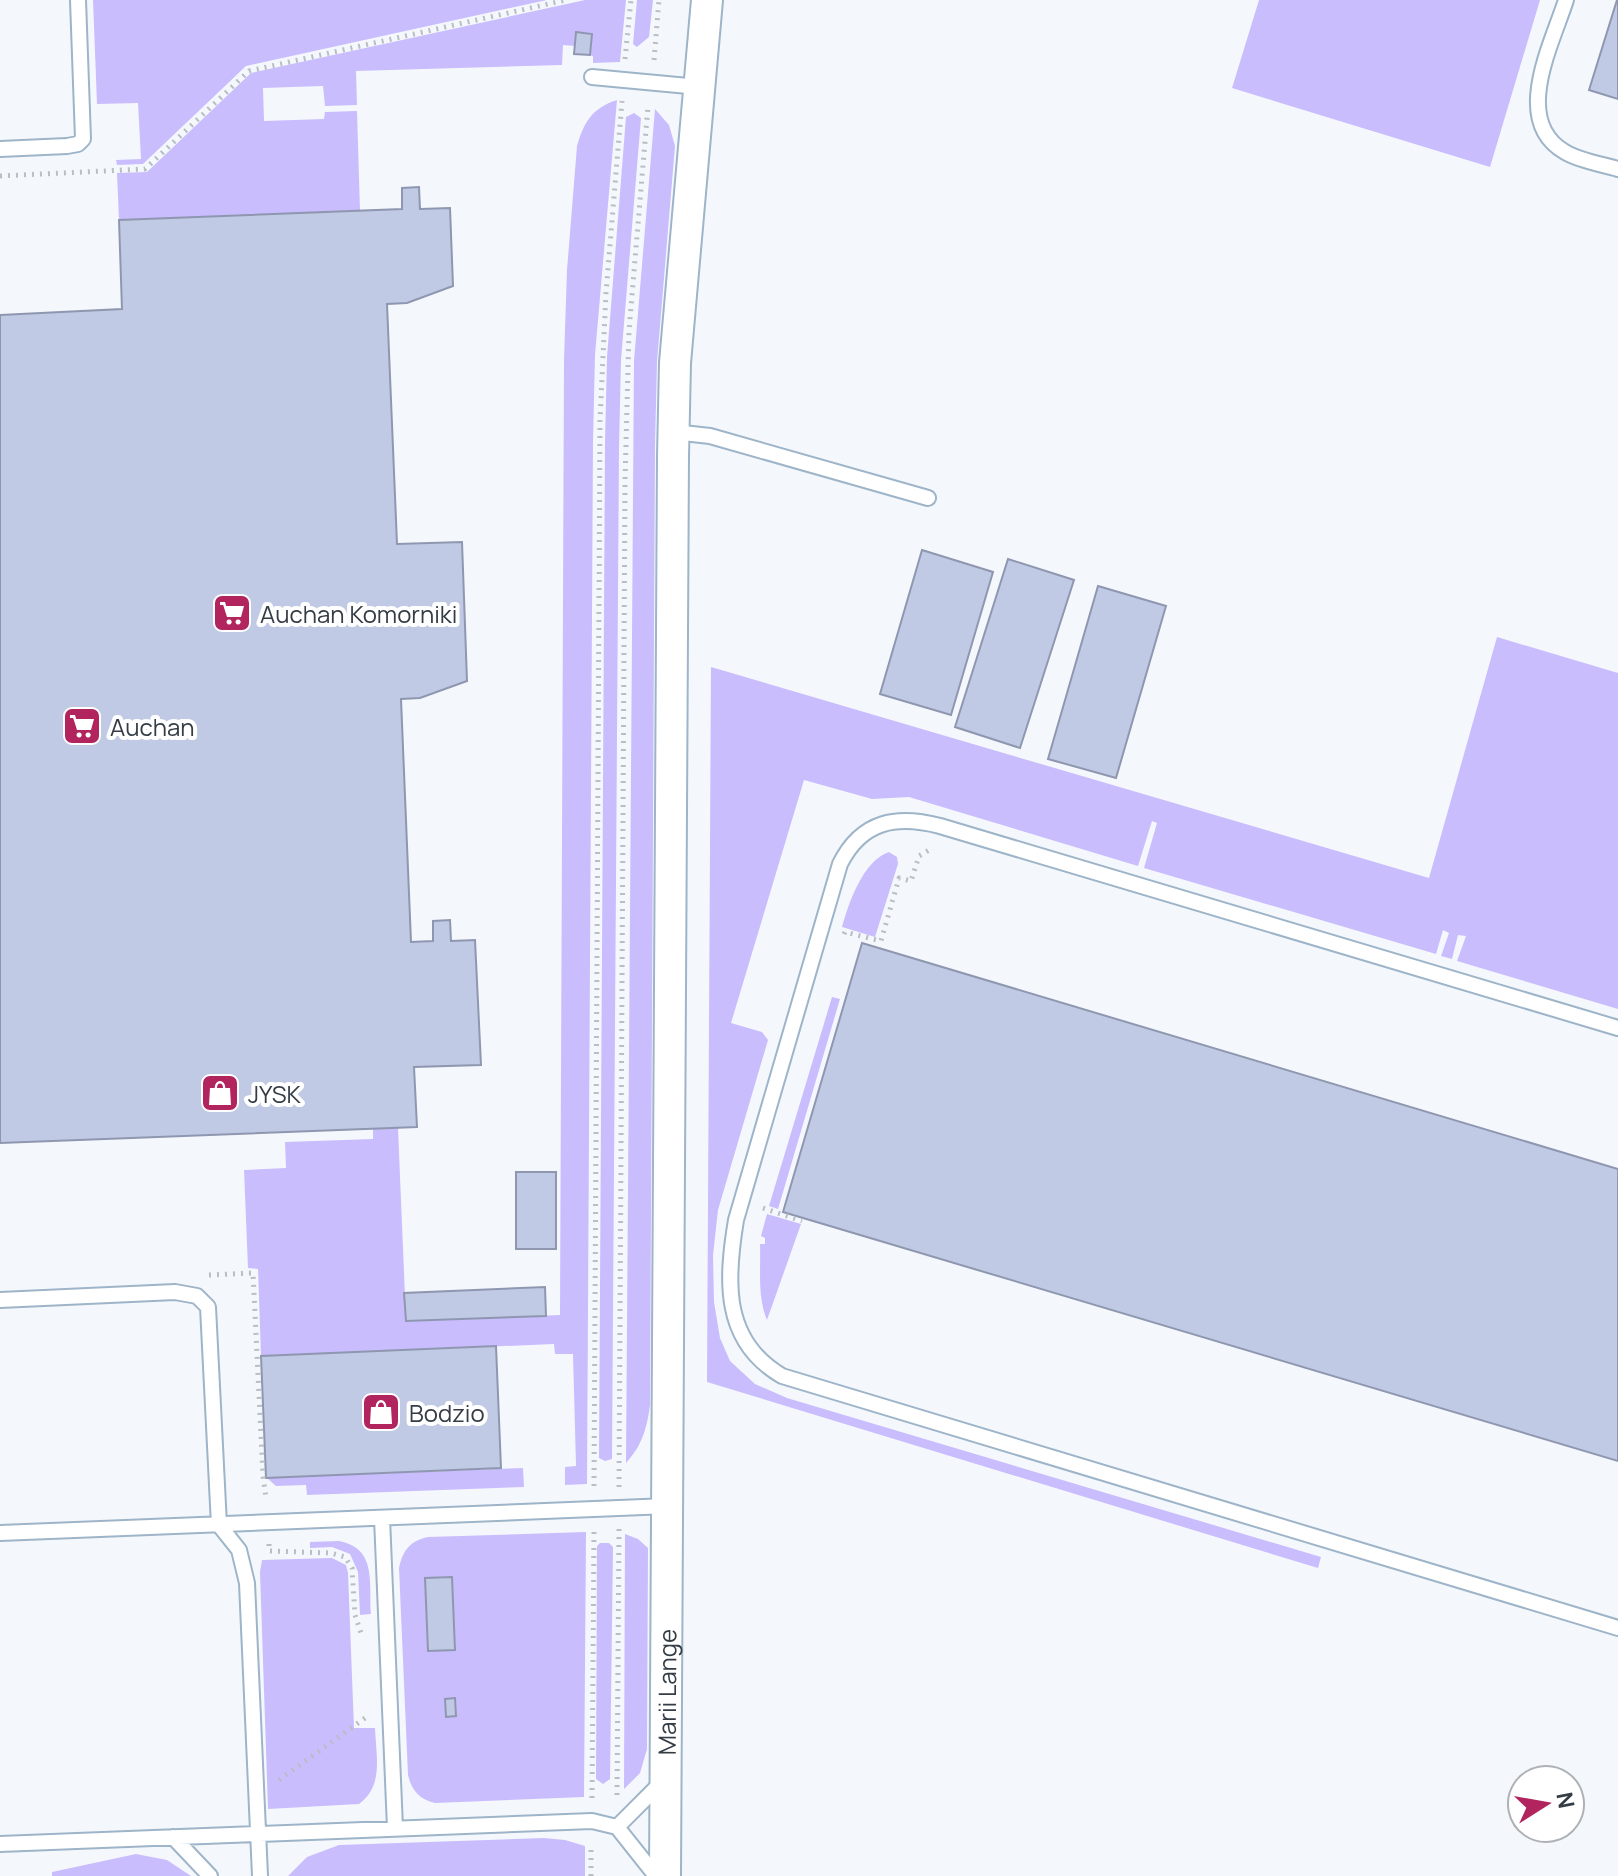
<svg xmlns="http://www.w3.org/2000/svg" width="1618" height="1876" font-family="Manrope,sans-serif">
<rect width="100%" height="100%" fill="#f4f8fc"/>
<path fill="#c9bdfe" d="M93,0H547L246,66L143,164L117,165L116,160L141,159L138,103L97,104Z
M585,0H626L620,62L593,63V56L590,55L592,34L576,32L575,46L563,45L562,65L356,71L357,105L325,106L323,86L263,88L264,121L324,119L325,112L357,111L360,211L119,220L117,173L147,172L251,73Z
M637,0H653L649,37L637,47L633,44Z
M1259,0H1540L1490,167L1232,88Z
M617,100L595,355L593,442L587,1484L565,1485V1467L576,1466L573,1354H555L554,1344L261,1356L258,1269L248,1268L244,1170L286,1168L285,1142L373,1139V1129L398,1128L406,1321L560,1315L564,360L567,270L577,146C584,122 592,108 617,100Z
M655,109L669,125L675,146L657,362L655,446L650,1405C647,1428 642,1446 626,1463L634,361Z
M634,113L641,118L621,360L619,447L612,1459L605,1461L599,1458L605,443L607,357L626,117Z
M1497,637L1618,673V1009L1457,961L1466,936L1458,935L1452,959L1441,956L1449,933L1443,930L1436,954L1144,868L1157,823L1152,821L1138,866L909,797L872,799L804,780L731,1023L762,1032L768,1040L718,1210L713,1255L714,1302L720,1338L730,1361L755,1384L787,1398L1321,1557L1318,1568L707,1382L711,667L1429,878Z
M889,852L897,857L898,864L875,937L842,927C849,902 863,861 889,852Z
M832,997L840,999L778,1209L769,1206Z
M767,1214L801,1224L767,1320C757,1296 761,1270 760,1244H765V1238L761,1236Z
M523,1468L524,1487L307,1495L306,1485L276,1486L267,1478Z
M586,1532L584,1797L435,1803C419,1799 412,1791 408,1775L399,1568C403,1550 410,1541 428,1537Z
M625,1534L638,1539L648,1548L647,1749L640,1773L624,1789Z
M339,1541C377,1548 369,1583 371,1614L360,1615L358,1572L350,1554L332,1547L310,1548V1542Z
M600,1543H609L613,1547L610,1779L603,1784L596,1779L597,1546Z
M332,1558L346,1565L348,1573L354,1728H375C376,1756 384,1786 359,1804L268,1809L260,1572L262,1560Z
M544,1838L565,1840L585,1846V1876H288L307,1857L339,1845Z
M136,1854L167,1860L191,1876H52V1872Z"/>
<path fill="#c0cae4" stroke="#8f97b0" stroke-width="2" d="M1617,0H1618V99L1589,90Z
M576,32L592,34L590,55L574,54Z
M419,187L420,209L450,208L453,286L407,303L387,304L397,544L462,542L467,681L420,698L401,699L411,942L433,941V921L450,920L451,941L475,940L481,1065L414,1067L417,1127L0,1143V315L122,309L119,220L402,209V188Z
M922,550L993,572L951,715L880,694Z
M1008,559L1074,580L1020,748L955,727Z
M1098,586L1166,606L1116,778L1048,759Z
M862,943L1618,1169V1461L783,1212Z
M516,1172H556V1249H516Z
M545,1287L546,1316L406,1321L404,1293Z
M496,1346L501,1468L266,1478L261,1356Z
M452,1577L455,1650L428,1651L425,1578Z
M455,1698L456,1716L446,1717L445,1699Z"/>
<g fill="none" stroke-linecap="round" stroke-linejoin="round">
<defs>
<path id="service" d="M1566,0C1552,44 1511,121 1565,152C1580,161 1601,164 1618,169
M592,77L699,87
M0,149L67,146L78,144L83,139L78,0
M674,432L710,436L928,498
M1618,1028L940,826C897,815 862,820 840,864L736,1220C726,1280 722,1341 782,1376L1618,1628
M0,1300L175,1292L197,1296L208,1307L219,1525L239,1550L247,1583L260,1876
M382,1518L395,1828
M0,1533L668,1506
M617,1827L662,1782
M173,1837L210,1876
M0,1844L592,1821L617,1827L656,1876"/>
<g id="minor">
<path id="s1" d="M665,1876L673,456L675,363L707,0"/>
</g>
</defs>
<use href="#service" stroke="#9eb4c8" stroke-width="18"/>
<use href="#minor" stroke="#9eb4c8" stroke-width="34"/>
<path stroke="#b8bec3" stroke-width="5" stroke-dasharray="2 6" stroke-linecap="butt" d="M625,59L631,0
M654,60L659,0
M0,176L145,169L249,71L566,0
M844,934L845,932L881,941L899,878L911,881L919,856L931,849
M763,1208L802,1221
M209,1275L253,1273L263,1476L266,1498
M594,1486L600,421L606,293L622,101
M619,1487L625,481L629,331L648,106
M269,1544V1551L331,1553L345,1557L352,1568L355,1615L361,1633
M279,1780L365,1718
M617,1795L619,1529
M592,1798L594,1532
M591,1876V1844"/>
<use href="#service" stroke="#fff" stroke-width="14"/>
<use href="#minor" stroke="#fff" stroke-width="30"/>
</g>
<defs>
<symbol id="supermarket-square" viewBox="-11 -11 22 22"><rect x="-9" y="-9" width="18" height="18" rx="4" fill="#b1245d" stroke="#fff"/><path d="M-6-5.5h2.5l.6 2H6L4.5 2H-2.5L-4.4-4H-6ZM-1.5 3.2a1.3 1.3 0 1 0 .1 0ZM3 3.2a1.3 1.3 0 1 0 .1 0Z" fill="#fff"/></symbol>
<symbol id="shop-square" viewBox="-11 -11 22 22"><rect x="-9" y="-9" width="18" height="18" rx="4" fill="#b1245d" stroke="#fff"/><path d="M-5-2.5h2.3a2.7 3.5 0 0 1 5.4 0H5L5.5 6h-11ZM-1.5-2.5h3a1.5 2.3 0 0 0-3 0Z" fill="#fff"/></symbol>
</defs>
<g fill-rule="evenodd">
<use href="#supermarket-square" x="210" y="591" width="44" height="44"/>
<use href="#supermarket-square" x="60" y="704" width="44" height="44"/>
<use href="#shop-square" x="198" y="1071" width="44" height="44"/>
<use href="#shop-square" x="359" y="1390" width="44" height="44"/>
</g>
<g text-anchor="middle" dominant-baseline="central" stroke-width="8" stroke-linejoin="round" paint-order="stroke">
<g font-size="24" fill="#343d45" stroke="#fff" text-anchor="start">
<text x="260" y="613">Auchan Komorniki</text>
<text x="110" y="726">Auchan</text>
<text x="248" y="1093">JYSK</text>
<text x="409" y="1412">Bodzio</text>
</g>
<g font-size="24" fill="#343d45" stroke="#fff">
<text stroke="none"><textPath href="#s1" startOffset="184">Marii Lange</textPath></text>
</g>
</g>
<g transform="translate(1546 1804) rotate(79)"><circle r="38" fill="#ffffff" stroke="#aeb1b5" stroke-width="2"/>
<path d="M0-6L14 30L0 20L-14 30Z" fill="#b1245d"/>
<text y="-12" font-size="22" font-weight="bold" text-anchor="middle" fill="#343d45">N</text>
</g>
</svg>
